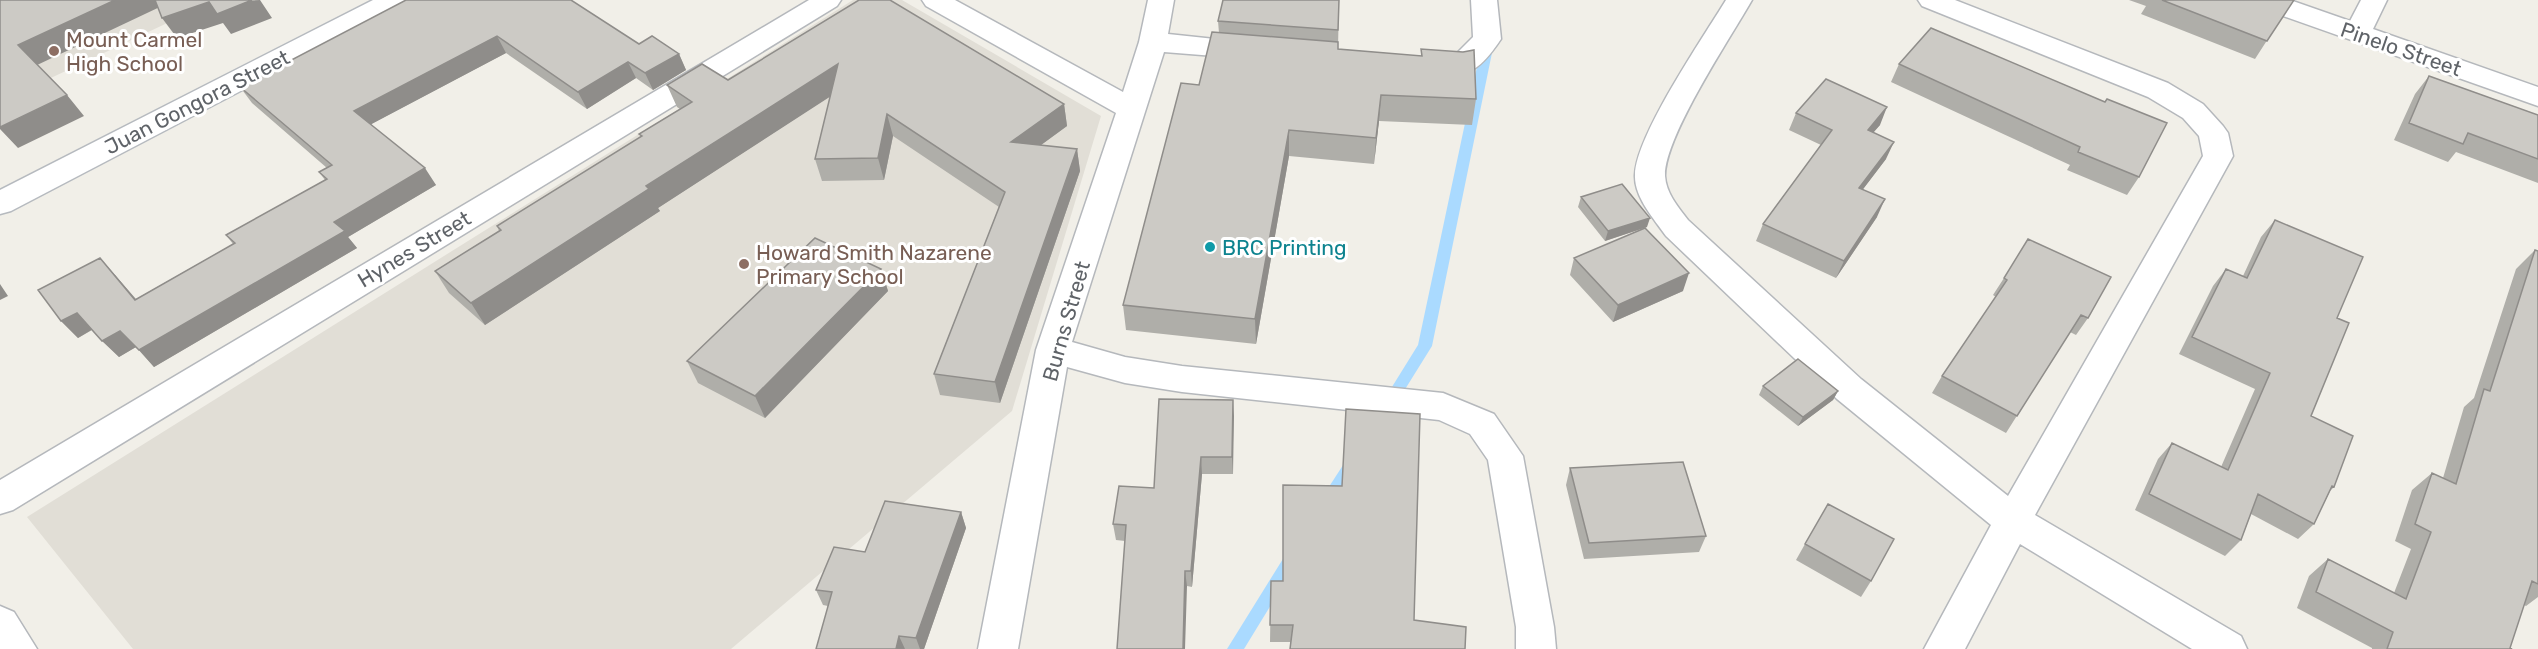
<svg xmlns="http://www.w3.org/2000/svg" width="2538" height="649" font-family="Rubik,sans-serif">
<rect width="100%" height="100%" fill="#f1efe8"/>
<path fill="#e1ded6" d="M0,0H216L0,102Z
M853,0H902L1101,116L1012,411L731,649H133L27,517Z"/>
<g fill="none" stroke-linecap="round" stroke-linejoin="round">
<path fill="#aadaff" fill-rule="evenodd" d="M1488,39L1494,43L1432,346L1394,407H1384L1382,403L1418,345L1482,43Z
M1352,457L1357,459L1359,463L1357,467L1333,504L1328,506L1323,504L1321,500L1323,496L1347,459Z
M1291,552L1296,554L1299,559L1296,564L1244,649H1227L1286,554Z"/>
<defs>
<path id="street" d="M809,0H841L837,6L13,510L0,514V480Z
M922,0H955L1123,92L1139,42L1148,0H1174L1168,34L1262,44L1266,50L1262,56L1252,59L1164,52L1072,342L1125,357L1182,366L1443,393L1494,414L1523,456L1554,627L1556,649H1516V627L1488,460L1470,434L1439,420L1182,392L1125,383L1067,367L1018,649H978L1036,350L1116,113L926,6Z
M1471,0H1497L1501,39C1479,72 1464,82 1425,71L1421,65L1425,59L1435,56L1453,57L1473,37Z
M1726,0H1752C1731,37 1664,137 1665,176C1666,193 1678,207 1688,220L1861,379L2008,496L2203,156L2199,136L2183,118L2148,97L1922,6L1918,0H1955L2168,83L2203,104L2223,126L2228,133L2233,156L2035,515L2241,636L2247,649H2192L2020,544L1965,649H1924L1991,525L1837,399L1666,236C1654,219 1634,197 1635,175C1636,135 1703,38 1726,0Z
M2251,0H2290L2350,21L2361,0H2387L2373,29L2538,87V106L2255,6Z
M0,606L14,612L37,649H0Z"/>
<path id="secondary" d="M373,0H407L403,6L11,211L0,214V190Z"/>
</defs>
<use href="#street" stroke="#b5b8bc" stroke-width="3"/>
<use href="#secondary" stroke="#b6babf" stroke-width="3"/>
<use href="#street" fill="#fff" fill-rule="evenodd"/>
<use href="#secondary" fill="#fff" fill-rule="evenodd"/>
</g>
<path fill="#afaea9" d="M406,0L639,44L679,54L686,70L653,90L636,78L587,109L506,53L371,124L436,185L348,237L357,248L154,367L136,347L119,357L92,330L78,338L61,321L115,275L136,299L233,244L226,235L325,180L319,172L327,168L252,103L240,87Z
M1339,0L1338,49L1421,56V49L1476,99L1472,125L1379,121L1374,164L1289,156L1256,344L1126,330L1123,305L1199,85L1219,33L1218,21Z
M2129,0H2293L2255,59L2141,14L2146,6Z
M1931,28L2139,177L2127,195L2067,170L2070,165L1891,82L1899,64Z
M2429,76L2538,115V183L2456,152L2448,162L2394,140L2415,94Z
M728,80L1064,104L1067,126L1041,145L1077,149L1080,171L1000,403L940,395L934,374L999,207L893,136L884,180L822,181L815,159L830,96L658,208L660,211L485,325L449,293L435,271L499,231L497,226L641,137L639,134L680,109L677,107L667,85Z
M1796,113L1880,125L1873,132L1886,159L1863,189L1877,217L1836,278L1756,241L1763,224L1821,145L1789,130Z
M1581,197L1647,227L1605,241L1578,207Z
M2275,220L2337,318L2311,416L2334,487L2330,491L2314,524L2298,539L2251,514L2241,540L2225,556L2135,510L2158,459L2172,443L2221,467L2255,389L2179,354L2213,286L2226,269L2243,276L2261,237Z
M2535,250L2538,251V597L2526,606L2524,605L2510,648L2512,649H2372V648L2297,608L2309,576L2328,559L2394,593L2411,549L2395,541L2412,490L2432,473L2443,478L2464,407L2474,398L2516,269Z
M1574,258L1683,291L1613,322L1570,275Z
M881,269L888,291L765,418L698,383L687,361Z
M2004,278L2088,318L2076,335L2070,332L2006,433L1932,393L1942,376L1996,297L1993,295Z
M1763,386L1838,391L1833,400L1798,426L1759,395Z
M1233,400V474H1202L1192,587L1187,586L1125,541L1116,540L1113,524L1154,488Z
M1420,414L1291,642H1270L1271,581H1282L1342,486Z
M1570,468L1706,536L1699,552L1584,559L1566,485Z
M961,512L966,528L924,649H816L828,606L823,605L816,590L865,552Z
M1805,544L1871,581L1861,597L1796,560Z"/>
<path fill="#8f8d8a" d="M115,0H160L164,5L35,66L18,45Z
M260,0L272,18L231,34L223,23L177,38L162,18L209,2Z
M497,36L506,53L366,127L354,111Z
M679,54L686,70L653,90L645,73Z
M628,62L636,78L587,109L578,92Z
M838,64L845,87L658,208L660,211L485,325L471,303L646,186Z
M67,95L84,116L18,148L0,129V127Z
M1381,95L1379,121L1374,164L1376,138Z
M1064,104L1067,126L1015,164L1011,142Z
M1887,107L1880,125L1861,147L1868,130Z
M887,114L893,136L884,180L878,158Z
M1289,130V156L1256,344L1255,319Z
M1894,142L1886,159L1851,205L1859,188Z
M1077,149L1080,171L1000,403L995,382Z
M425,168L436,185L348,237L357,248L154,367L139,350L334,222Z
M1885,199L1877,217L1836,278L1844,261Z
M1650,218L1647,227L1605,241L1608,231Z
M100,258L115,275L150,316L135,300Z
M881,269L888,291L765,418L755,396Z
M1689,273L1683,291L1613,322L1618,305Z
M0,284L8,296L0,300Z
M77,313L93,329L78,338L61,321Z
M120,331L136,347L119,357L102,341Z
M1838,391L1833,400L1798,426L1803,417Z
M1233,400L1234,416L1233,474L1232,457Z
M1201,457L1202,474L1192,587L1191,571Z
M961,512L966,528L924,649H920L916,638Z
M1185,571L1187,586L1185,649H1183Z
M899,636L905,649H896Z"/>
<path fill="#cccac5" stroke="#8f8d8a" stroke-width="1.5" d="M0,0H115L18,45L67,95L0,127Z
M155,0H252L217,14L209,2L162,18Z
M406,0H571L639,44L652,36L679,54L645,73L628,62L578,92L497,36L354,111L425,168L334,222L345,231L139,350L120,331L102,341L77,313L61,321L38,290L100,258L135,300L235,243L226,235L327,179L319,172L332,165L240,87Z
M859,0H890L1064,104L1011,142L1077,149L995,382L934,374L1005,192L887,114L878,158L815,159L838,64L646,186L649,189L471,303L435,271L501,230L497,226L642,136L639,134L692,102L667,85L702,64L728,80Z
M1223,0H1339L1338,30L1218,21Z
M2162,0H2294L2267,41Z
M1931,28L2105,102L2107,99L2167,123L2139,177L2078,152L2080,147L1899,64Z
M1212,32L1338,42V49L1422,56L1421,49L1463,52L1474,50L1476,99L1381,95L1376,138L1289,130L1255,319L1123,305L1181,83L1199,85Z
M2429,76L2538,115V159L2468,133L2463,144L2409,123Z
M1826,79L1887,107L1868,130L1894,142L1859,188L1885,199L1844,261L1763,224L1832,130L1796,113Z
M1622,184L1650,218L1608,231L1581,197Z
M2275,220L2363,257L2337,318L2349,323L2311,416L2353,436L2334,487L2332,486L2314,524L2258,494L2241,540L2149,494L2172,443L2228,470L2270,373L2192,337L2226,269L2247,278Z
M1645,228L1689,273L1618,305L1574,258Z
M815,238L881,269L755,396L687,361Z
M2028,239L2111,277L2088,318L2081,315L2017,416L1942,376L2007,280L2004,278Z
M2535,250L2538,251V584L2532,581L2510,648L2512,649H2387L2393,632L2316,592L2328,559L2406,599L2431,532L2415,524L2432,473L2456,484L2484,389L2490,391Z
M1798,359L1838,391L1803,417L1763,386Z
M1159,399L1233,400L1232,457H1201L1191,571H1185L1183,649H1117L1126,525L1113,524L1119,486L1154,488Z
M1346,409L1420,414L1414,620L1466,627L1465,649H1290L1293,625H1270L1271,581H1283V485L1342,486Z
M1683,462L1706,536L1589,543L1570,468Z
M885,501L961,512L916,638L899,636L896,649H816L832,592L816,590L834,547L865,552Z
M1828,504L1894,539L1871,581L1805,544Z"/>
<g fill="#8d6e63" stroke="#fff" stroke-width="2">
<circle cx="54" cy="51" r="6"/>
<circle cx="744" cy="264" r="6"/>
</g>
<circle fill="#0f9aa8" stroke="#fff" stroke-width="2" cx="1210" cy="247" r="6"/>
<g text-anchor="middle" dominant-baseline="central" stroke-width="6" stroke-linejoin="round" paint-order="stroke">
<g font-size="21" fill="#785e54" stroke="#fff" text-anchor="start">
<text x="66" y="39">Mount Carmel<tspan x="66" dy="24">High School</tspan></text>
<text x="756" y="252">Howard Smith Nazarene<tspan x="756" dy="24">Primary School</tspan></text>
</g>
<g font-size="21" fill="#5f6368" stroke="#fff">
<text transform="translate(2401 49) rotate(19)">Pinelo Street</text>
<text transform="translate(197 102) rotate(-27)">Juan Gongora Street</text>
<text transform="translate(414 249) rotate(-31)">Hynes Street</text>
<text transform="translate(1066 321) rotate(-74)">Burns Street</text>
</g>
<g font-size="21" fill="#0d838f" stroke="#fff" text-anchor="start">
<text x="1222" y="247">BRC Printing</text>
</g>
</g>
</svg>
